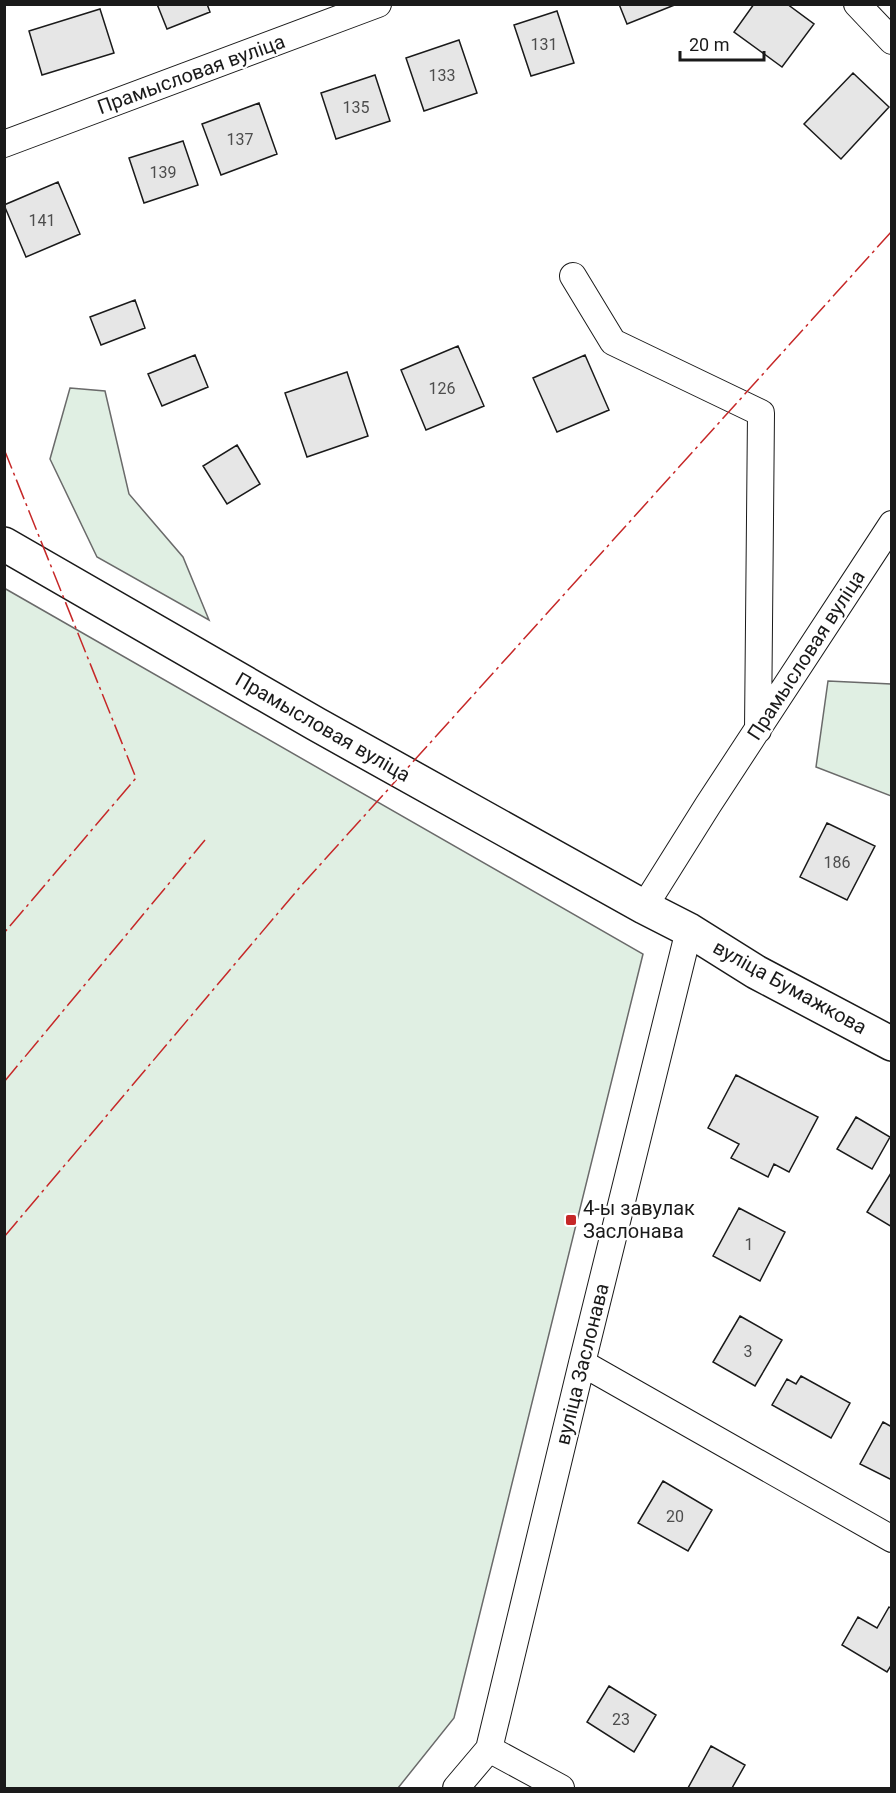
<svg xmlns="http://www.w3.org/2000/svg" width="896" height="1793" font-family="Roboto,sans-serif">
<rect width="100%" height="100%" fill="#fff"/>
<path fill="#e0efe3" stroke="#6a6a6a" stroke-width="1.5" d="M70,388L105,391L129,494L183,557L209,620L97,557L50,459Z
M4,588L643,954L454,1718L398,1788H5Z
M828,681L891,684V796L816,767Z"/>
<path fill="#e6e6e6" stroke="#1a1a1a" stroke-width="1.5" d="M157,4H207L210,12L167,29Z
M619,4H677L627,24Z
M754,4H787L814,24L782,67L734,32Z
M100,9L114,53L42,75L29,31Z
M557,11L574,63L531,76L514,25Z
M459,40L477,93L424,111L406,58Z
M853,73L889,107L841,159L804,124Z
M375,75L390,121L336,139L321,93Z
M259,103L277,154L221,175L202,124Z
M183,141L198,185L144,203L129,158Z
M58,182L80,234L26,257L4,205Z
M135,300L145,328L101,345L90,317Z
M458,346L484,406L426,430L401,370Z
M195,355L208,387L162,406L148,374Z
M585,355L609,410L557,432L533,378Z
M347,372L368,436L307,457L285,393Z
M237,445L260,484L227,504L203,466Z
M827,823L875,846L847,900L800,877Z
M736,1075L818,1117L789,1172L774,1164L768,1177L731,1158L739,1144L708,1128Z
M856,1117L890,1137L872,1169L837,1149Z
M891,1173H892V1227L867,1212Z
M739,1208L785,1232L760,1281L713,1256Z
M740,1316L782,1340L755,1386L713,1362Z
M801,1376L850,1403L831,1438L772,1405L787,1379L796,1384Z
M883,1422L892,1427V1480L860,1464Z
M663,1481L712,1510L688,1551L638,1523Z
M889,1607L892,1609V1664L887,1672L842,1645L858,1617L877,1628Z
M609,1686L656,1715L634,1752L587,1722Z
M711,1746L745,1765L732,1788H688Z"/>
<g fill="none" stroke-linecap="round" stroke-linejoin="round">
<defs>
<path id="street" d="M857,4L892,41
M4,144L378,4
M573,276L613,342L761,413L758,730
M644,907L708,805L892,524
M582,1363L892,1539
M489,1749L561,1788
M456,1788L489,1749L582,1363L689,930"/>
<path id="secondary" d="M4,544L316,724L644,907L689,930L756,972L892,1044"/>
</defs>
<use href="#street" stroke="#1a1a1a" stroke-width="28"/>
<use href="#secondary" stroke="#1a1a1a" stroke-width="36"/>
<use href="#street" stroke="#fff" stroke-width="26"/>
<use href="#secondary" stroke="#fff" stroke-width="33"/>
<path stroke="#c62828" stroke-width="1.5" stroke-dasharray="21 4.5 3 4.5" stroke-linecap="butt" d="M4,449L136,778L4,933
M4,1082L205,840
M4,1237L300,887L892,231"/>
</g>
<rect fill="#c62828" stroke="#fff" stroke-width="2" x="565" y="1214" width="12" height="12" rx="3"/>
<g text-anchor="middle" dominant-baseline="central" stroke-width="4.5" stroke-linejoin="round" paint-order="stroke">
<g font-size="16" fill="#4d4d4d">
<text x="544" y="44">131</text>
<text x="442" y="75">133</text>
<text x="356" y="107">135</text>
<text x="240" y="139">137</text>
<text x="163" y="172">139</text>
<text x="42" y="220">141</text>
<text x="442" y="388">126</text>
<text x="837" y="862">186</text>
<text x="749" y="1244">1</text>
<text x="748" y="1351">3</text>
<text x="675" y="1516">20</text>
<text x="621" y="1719">23</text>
</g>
<g font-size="20" fill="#1a1a1a" stroke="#fff">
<text transform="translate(191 74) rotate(-20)">Прамысловая вуліца</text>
<text transform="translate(806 655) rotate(-57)">Прамысловая вуліца</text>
<text transform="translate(323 727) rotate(30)">Прамысловая вуліца</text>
<text transform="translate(790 987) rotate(29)">вуліца Бумажкова</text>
<text transform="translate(582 1364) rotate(-76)">вуліца Заслонава</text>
</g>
<g font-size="20" fill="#1a1a1a" stroke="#fff" text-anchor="start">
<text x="583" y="1208">4-ы завулак<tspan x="583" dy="23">Заслонава</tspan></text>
</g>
</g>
<rect width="896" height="1793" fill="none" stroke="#1a1a1a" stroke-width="12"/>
<path d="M680 51v9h84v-9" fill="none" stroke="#1a1a1a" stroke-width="3"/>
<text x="689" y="51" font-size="18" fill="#1a1a1a" stroke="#ffffff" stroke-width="4.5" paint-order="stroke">20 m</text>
</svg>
